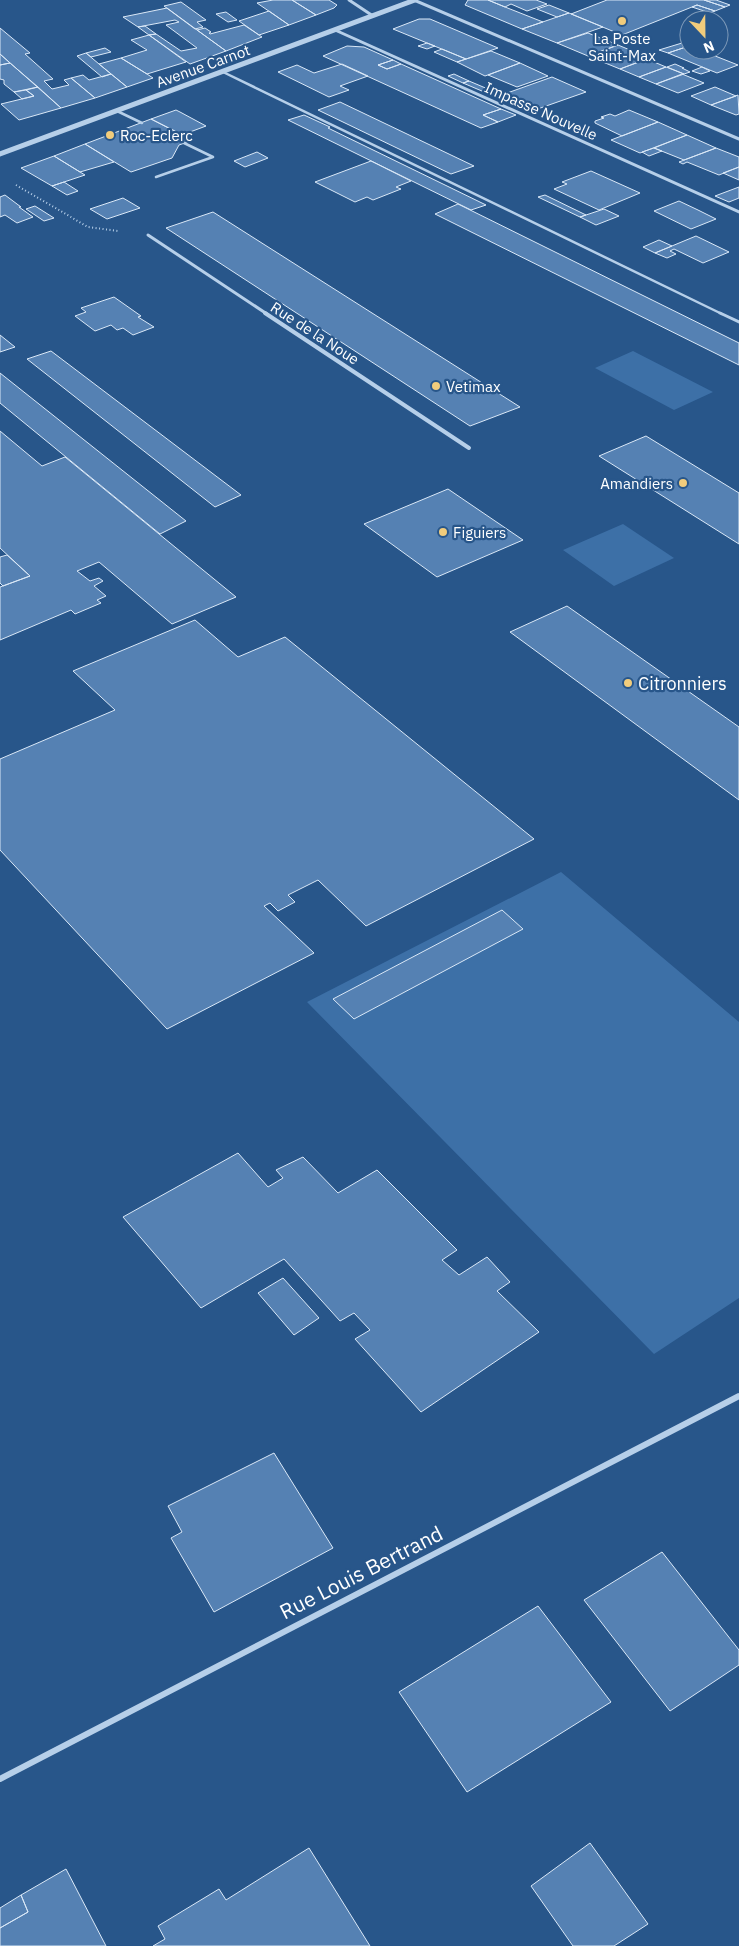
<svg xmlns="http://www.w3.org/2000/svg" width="739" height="1946" font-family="'IBM Plex Sans',sans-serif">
<rect width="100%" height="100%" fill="#28568a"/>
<path fill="#3d70a7" d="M633,351L713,392L674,410L595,368Z
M623,524L674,558L614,586L563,550Z
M561,872L739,1022V1298L654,1354L307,1002Z"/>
<path fill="#5581b3" stroke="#dae8f7" d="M273,0H292L316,15L289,25L257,3Z
M292,0H329L337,5L334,8L316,15Z
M488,0L505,7L543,22L522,29L465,5L468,0Z
M488,0H536L547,4L527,11L511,4L505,7Z
M607,0H704L725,7L715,11L697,5L622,35L571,14Z
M704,0H716L730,5L725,7Z
M181,2L206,20L197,22L203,27L195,29L164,6Z
M549,5L569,13L557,17L537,9Z
M697,5L715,11L710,13L692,7Z
M167,8L197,30L226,51L190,64L149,35L156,34L181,51L197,48L166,25L179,22L175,20L138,27L123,17Z
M269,11L289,25L259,35L239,21Z
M226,12L237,20L228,22L216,14Z
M569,13L603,27L557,43L522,29Z
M419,19H430L498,48L466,59L393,29Z
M244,25L262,37L226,51L197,30L205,28L211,32L209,33L210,34Z
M145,26L156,34L149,35L138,27Z
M0,28L30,53L25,54L53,79L44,81L52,89L69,85L64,80L71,78L95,98L61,108L0,54Z
M588,33L618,45L588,56L557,43Z
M149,35L186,62L147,74L121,58L147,50L131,40Z
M427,43L435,46L427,49L418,46Z
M682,43L689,46L668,53L659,50Z
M618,45L649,58L620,69L588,56Z
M347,46L364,47L393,60L378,65L387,69L401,64L501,109L483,115L498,122L481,128L323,56Z
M689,46V50H700L738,65L717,73L668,53Z
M105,48L111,52L91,57L86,53Z
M442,49L466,59L457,62L434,52Z
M491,51L520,63L485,76L457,62Z
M86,53L99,64L111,74L102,77L77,56Z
M0,54L10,63L0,65Z
M121,58L147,74L153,78L127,87L99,64Z
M647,59L666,67L639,77L620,69Z
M393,60L401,64L387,69L378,65Z
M10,63L38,87L14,92L4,84V80L0,79V65Z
M520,63L548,76L517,87L488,75Z
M342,64L368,76L340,86L349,90L329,97L278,72L297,65L314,73Z
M675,64L684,68H682L690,72L684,74L667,67Z
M666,67L684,74L656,84L639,77Z
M702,67L710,71L701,74L692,71Z
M111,74L127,87L95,98L71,78L83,75L89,80Z
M454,74L469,81L463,83L448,76Z
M682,74L704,83L678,93L656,84Z
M552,77L586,92L529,112L496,97Z
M469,81L502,95L496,97L463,83Z
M38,87L61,108L19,120L1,104L34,96L26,90Z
M715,87L736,96L711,105L691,96Z
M26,90L34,96L22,99L14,92Z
M738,95L739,114L736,115L711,105Z
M340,102L474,166L451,174L318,110Z
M501,109L516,115L498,122L483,115Z
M176,110L180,112L206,126L182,135L151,119Z
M629,110L658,122L622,136L595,123V121L604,118L601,117L610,114L615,116Z
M304,115L330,127L328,128L486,205L471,210L288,120Z
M151,119L193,140L179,145L172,158L131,172L85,144Z
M658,122L687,135L640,153L611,140Z
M687,135L716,148L684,160L654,148Z
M85,144L114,162L80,172L54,156Z
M654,148L662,151L649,156L642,152Z
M716,148L739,157V167L719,175L687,162L683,164L679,162Z
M257,152L268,158L245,167L234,161Z
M54,156L80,172L85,175L52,186L21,168Z
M371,161L411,181L396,187L401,189L373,200L367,197L355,202L315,182Z
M739,167V180L723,173Z
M591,171L640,193L599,210L554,189L567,184L562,182Z
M64,182L78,191L67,195L52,186Z
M739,187V198L729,202L715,196Z
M5,195L21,207H19L33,217L17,223L5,215L0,217V197Z
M545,195L586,215L580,217L538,197Z
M123,198L140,208L107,219L90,209Z
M679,201L698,210L716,219L691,229L654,211Z
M458,204L739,343V365L435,214Z
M35,206L54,218L44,221L26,209Z
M604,209L619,216L596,225L580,217Z
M213,212L520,407L470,426L166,228Z
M696,236L729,252L703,263L674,249L670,251L676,254L667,258L655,253Z
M659,240L672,246L655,253L643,247Z
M114,297L141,316L138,317L154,327L133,335L123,328L117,330L111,325L95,331L75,316L86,312L81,308Z
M0,335L15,347L0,352Z
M51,351L241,495L215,507L27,359Z
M0,373L186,521L160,534L0,403Z
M0,431L42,466L65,457L236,597L172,624L99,562L77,571L90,581L99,578L103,581L94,586L106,596L97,600L101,603L75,614L71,610L0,640V587L30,576L0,548Z
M646,436L739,493V544L599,456Z
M448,489L523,540L437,577L364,524Z
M7,555L30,576L3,586L0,583V557Z
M567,606L739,727V800L510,632Z
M195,620L238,657L285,637L534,839L366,926L318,880L288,895L295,902L278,911L270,903L264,906L314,953L167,1029L0,850V759L115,710L73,671Z
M502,910L523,929L354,1019L333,999Z
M238,1153L268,1187L283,1178L276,1170L303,1157L338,1193L377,1170L457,1250L442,1260L459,1275L487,1257L510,1282L497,1291L539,1332L421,1412L355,1339L370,1330L354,1313L340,1321L284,1259L201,1308L123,1217Z
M283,1278L319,1318L294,1335L258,1293Z
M274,1453L333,1548L214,1612L171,1538L182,1532L168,1506Z
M662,1552L739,1650V1665L670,1711L584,1600Z
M538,1606L611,1702L467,1792L399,1692Z
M590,1843L648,1924L614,1946H573L531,1886Z
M309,1848L370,1946H153L165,1939L158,1926L219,1889L226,1900Z
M66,1869L106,1946H0V1928L28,1912L21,1895Z
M21,1895L28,1912L0,1928V1908Z"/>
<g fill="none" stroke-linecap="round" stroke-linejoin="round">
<path stroke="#b6cfe9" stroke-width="2" stroke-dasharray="1 2.5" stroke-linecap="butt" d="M16,185L88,227L118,231"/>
<path stroke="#b6cfe9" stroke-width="2.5" d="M223,72L722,314
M117,111L142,123
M156,177L213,157L184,143"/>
<path stroke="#b6cfe9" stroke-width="3" d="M720,313L739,322"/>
<path stroke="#b6cfe9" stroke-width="3" d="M349,0L373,16
M414,0L739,139
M335,30L739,212
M148,235L267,314"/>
<path stroke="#b6cfe9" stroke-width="4" d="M265,313L469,448"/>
<path stroke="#b6cfe9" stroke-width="6" d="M0,1779L739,1396"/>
<path stroke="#b6cfe9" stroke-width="5" d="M0,154L415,0"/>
</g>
<g fill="#f1cc7c" stroke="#28568a" stroke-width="2">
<circle cx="622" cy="21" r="5"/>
<circle cx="110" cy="135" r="5"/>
<circle cx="436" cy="386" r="5"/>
<circle cx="683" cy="483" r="5"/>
<circle cx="443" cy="532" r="5"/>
<circle cx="628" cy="683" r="5"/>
</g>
<g text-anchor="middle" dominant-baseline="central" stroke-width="4.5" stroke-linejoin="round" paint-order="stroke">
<g font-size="15" fill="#fff" stroke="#28568a" text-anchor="start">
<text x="622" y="38" text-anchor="middle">La Poste<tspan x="622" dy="17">Saint-Max</tspan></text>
<text x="120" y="135">Roc-Eclerc</text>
<text x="446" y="386">Vetimax</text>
<text x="673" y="483" text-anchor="end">Amandiers</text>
<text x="453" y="532">Figuiers</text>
</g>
<g font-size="15" fill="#fff" stroke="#28568a">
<text transform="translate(203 66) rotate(-20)">Avenue Carnot</text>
<text transform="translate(541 111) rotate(24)">Impasse Nouvelle</text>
<text transform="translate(315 333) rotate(33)">Rue de la Noue</text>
</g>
<g font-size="18" fill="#fff" stroke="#28568a" text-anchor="start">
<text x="638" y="683">Citronniers</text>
</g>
<g font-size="21" fill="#fff" stroke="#28568a">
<text transform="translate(361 1572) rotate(-27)">Rue Louis Bertrand</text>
</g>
</g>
<g transform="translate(704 35) rotate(158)"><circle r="24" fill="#28568a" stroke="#7e9ab9"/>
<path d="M0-4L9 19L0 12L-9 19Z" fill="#f1cc7c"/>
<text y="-8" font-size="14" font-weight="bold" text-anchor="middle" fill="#ffffff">N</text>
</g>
</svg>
